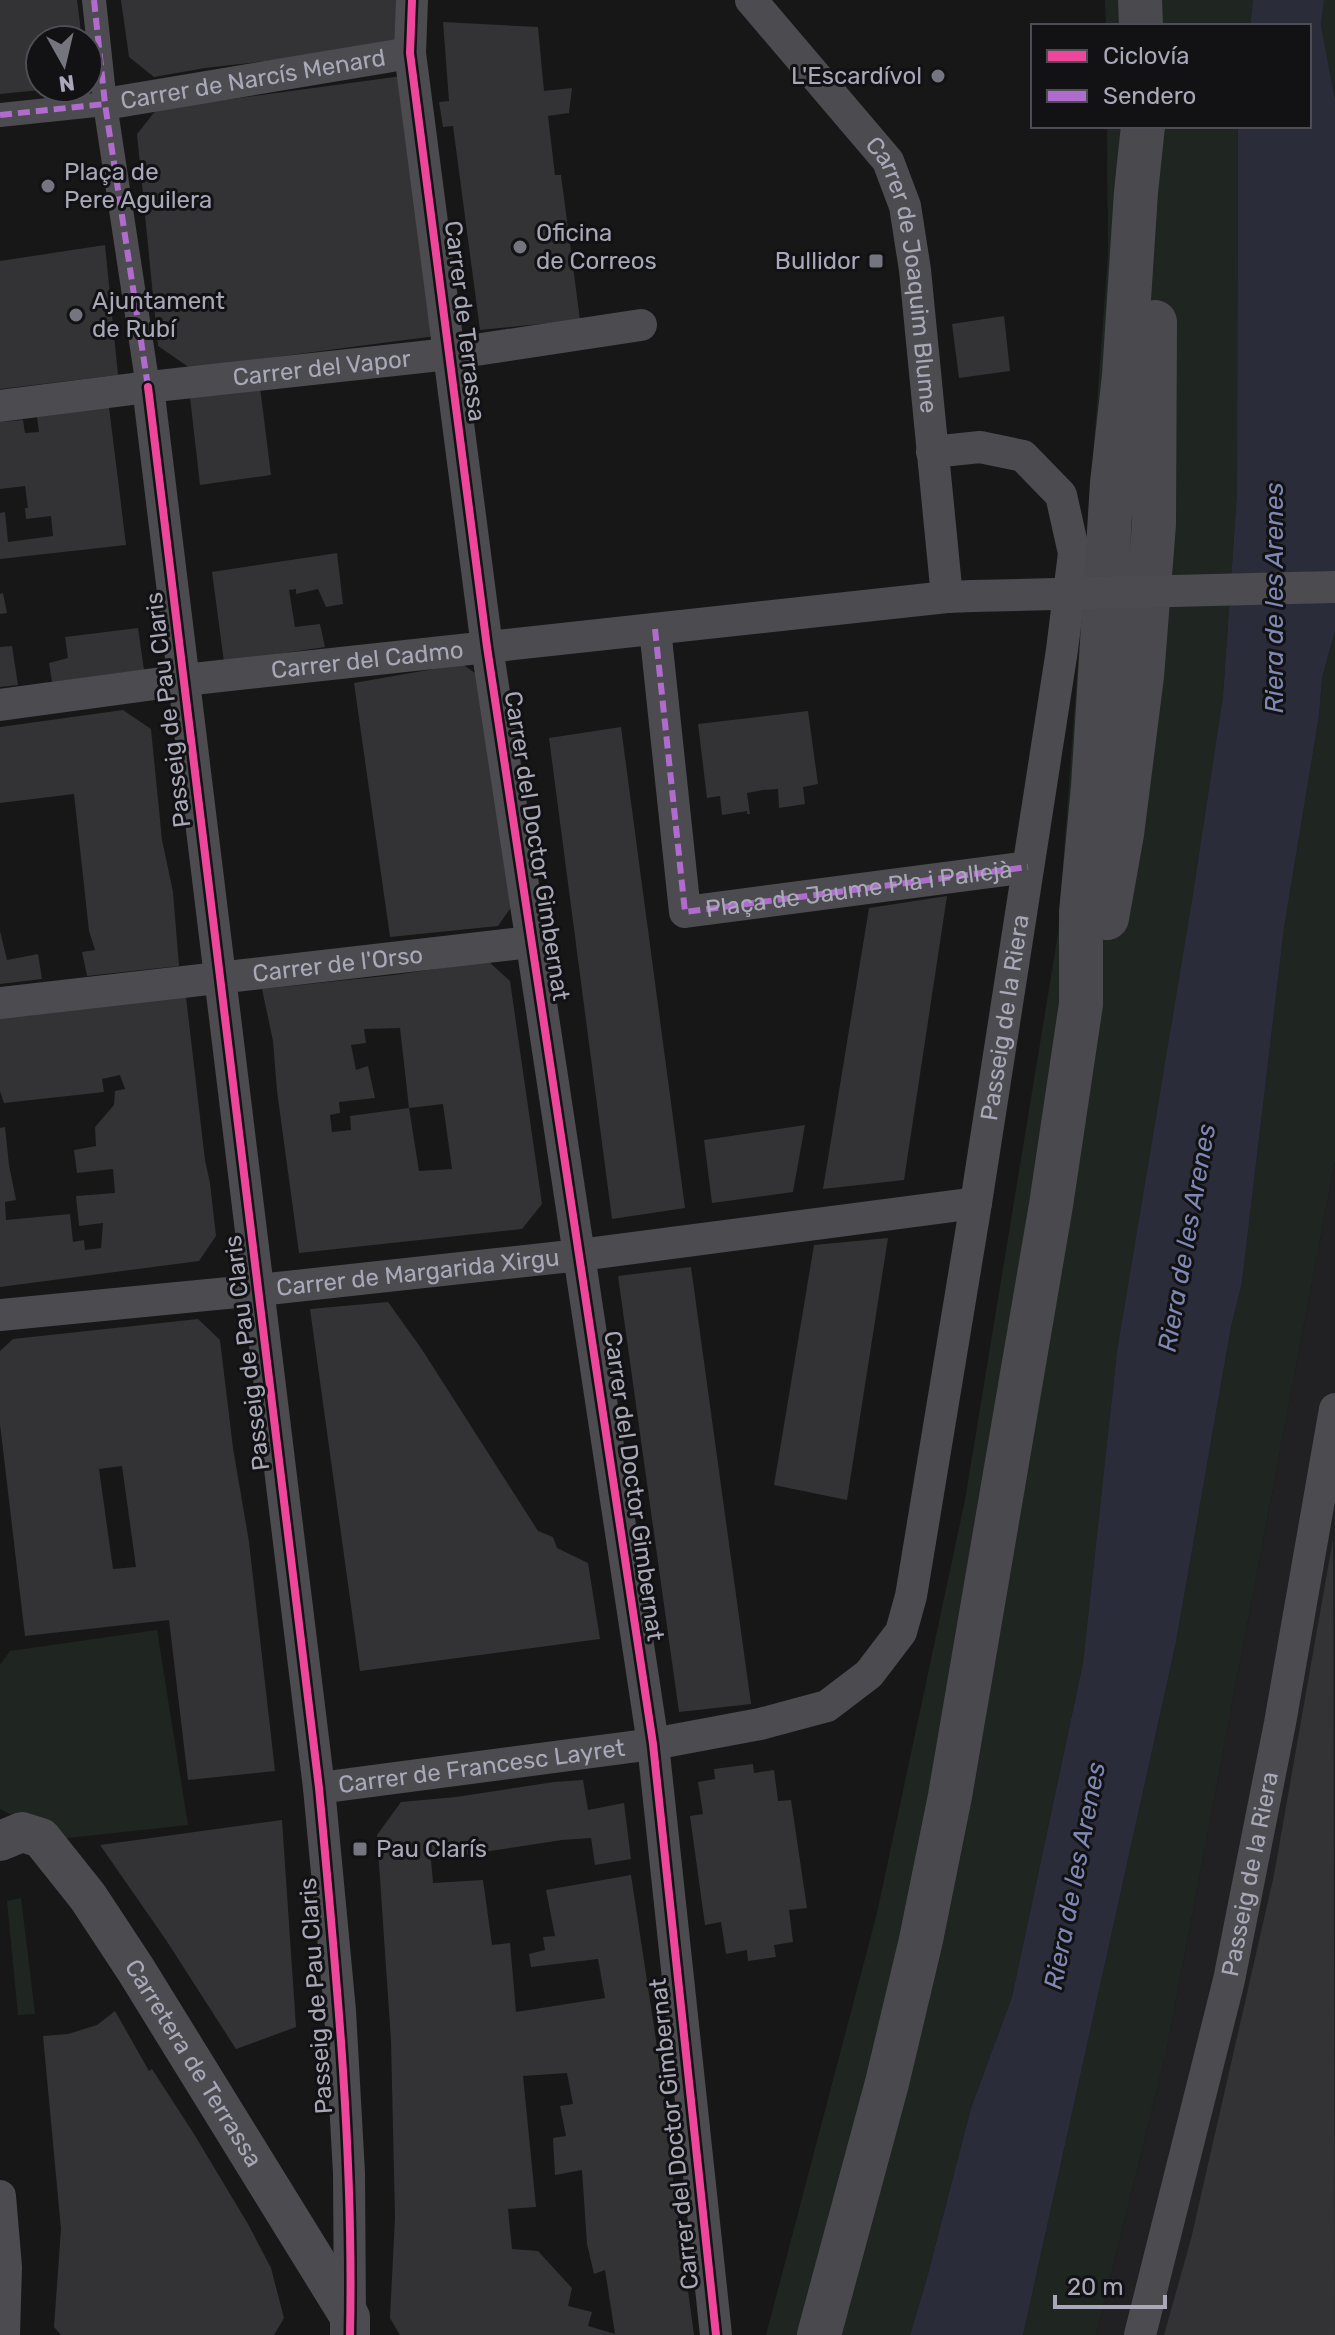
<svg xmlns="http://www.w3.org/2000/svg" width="1335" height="2335" font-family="Rubik,sans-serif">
<rect width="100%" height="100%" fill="#171717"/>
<path fill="#212123" d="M1335,1161V2335H1096L1166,2053Z"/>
<path fill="#1f2621" d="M1105,0H1253L1250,26H1106Z
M1324,0H1335V100L1321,25Z
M1107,126H1238L1237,493L1223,696L1192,900L1117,1351L1083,1663L1012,1997L971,2108L927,2278L910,2335H766L877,1913L965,1500L1058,934L1108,254Z
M1335,631V1161L1166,2053L1096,2335H1023L1176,1642L1231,1327L1242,1282L1284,928L1319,716L1322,678Z
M157,1630L188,1825L58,1839L0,1809V1665L10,1651Z
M21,1898L35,2014L18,2015L7,1901Z"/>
<path fill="#2a2d39" d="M1253,0H1324L1321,25L1335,100V631L1322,678L1319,716L1284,928L1242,1282L1231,1327L1176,1642L1023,2335H910L927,2278L971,2108L1012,1997L1083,1663L1117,1351L1192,900L1223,696L1237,493L1238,126H1309V26H1250Z"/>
<path fill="#333335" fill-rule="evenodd" d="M0,0H77L82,40H40V90L0,94Z
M121,0H399L396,46L205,68L154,77L129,57Z
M443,22L538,27L544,91L572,88L569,113L548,116L555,175H561L580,320L480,330L453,126L443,127L439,102L449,101Z
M402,76L436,336L190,368L158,346L137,134L157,109Z
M105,245L118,375L0,389V261Z
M1004,316L1010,371L959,378L952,324Z
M260,387L271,475L200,485L190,397Z
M109,407L126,545L0,559V513L5,512L8,542L53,536L51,516L26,519L25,508H28L25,486L0,489V422L23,420L25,433L39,432L37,417Z
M337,553L343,604L326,607L318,589L296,594V589L289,590L295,627L320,624L325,647L224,662L212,572Z
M3,593L7,613L0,614V594Z
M138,628L144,670L52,682L49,663L68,658L65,637Z
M12,646L18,685L0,687V647Z
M462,664L481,677L512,906L498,926L390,937L354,683Z
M123,710L151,729L162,840L173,892L179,966L87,976L82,952L95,950L89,931L74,794L0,803V727Z
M808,711L818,784L803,787L805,804L779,808L778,789L763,790L747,793L750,814H747V811L722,815L720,796L707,798L698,724Z
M621,727L685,1208L612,1219L549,738Z
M947,896L904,1180L823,1189L869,908Z
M0,931L7,960L38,954L42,979L0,984Z
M488,961L510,981L542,1204L522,1229L299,1253L277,1091L273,1041L262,989L394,975ZM400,1028L409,1108L443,1104L452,1169L419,1171L409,1108L350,1116L351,1130L332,1132L330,1115L340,1113L339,1102L375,1098L368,1066L356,1070L351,1045L366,1043L364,1029Z
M186,997L205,1160L210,1183L216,1236L199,1261L0,1287V1128L5,1127L9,1165L16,1200L5,1202L6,1220L70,1214L73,1242L84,1240L85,1250L101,1248L103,1223L79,1226L76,1196L115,1193L113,1169L77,1173L74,1150L96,1146L95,1127L114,1105L115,1091L125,1089L120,1075L102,1079L104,1092L4,1103L0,1091V1018Z
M805,1125L793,1192L712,1203L704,1140Z
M888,1238L847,1500L774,1485L814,1245Z
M691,1267L751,1704L679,1712L618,1276Z
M388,1302L421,1348L538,1531L553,1537L557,1548L588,1563L600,1639L360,1671L310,1309Z
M198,1319L220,1340L233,1448L249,1542L275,1771L188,1780L169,1620L25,1636L0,1424V1351L13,1339ZM122,1466L136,1567L113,1569L99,1469Z
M1333,1539L1335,2335H1164L1191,2239L1274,1875Z
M753,1764L754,1773L774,1770L778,1801L791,1800L807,1908L789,1910L793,1942L774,1945L776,1957L748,1961L747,1950L726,1954L721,1922L705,1925L690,1816L703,1814L698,1782L715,1779L714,1769Z
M583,1780L588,1810L624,1803L631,1859L595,1865L591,1838L562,1840L431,1860L433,1883L483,1880L492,1945L510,1943L516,2012L605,1998L598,1959L531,1967L529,1954L545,1950L543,1937L555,1936L546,1890L631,1875L664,2093L670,2157L694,2335H400L390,2318L395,2217L391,2040L377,1835L401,1802L456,1797L554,1782ZM567,2073L573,2104L560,2106L566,2136L553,2138L555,2175L582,2170L587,2244L594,2274L605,2270L615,2334L588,2326L592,2312L568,2306L572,2288L538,2251L512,2249L508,2209L536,2207L523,2076Z
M282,1820L296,2027L236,2049L166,1940L100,1845Z
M115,2011L149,2071L152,2069L194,2134L248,2224L271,2268L284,2318L274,2335H61L54,2327L61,2229L43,2036L68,2034L97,2025Z"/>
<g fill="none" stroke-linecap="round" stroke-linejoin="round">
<path stroke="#4b4b50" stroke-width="24" d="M94,0L105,104L148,387
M0,115L105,104"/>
<g stroke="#4b4b50" stroke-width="32">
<path d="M412,0L410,53L487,647L653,1744L716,2335"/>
<path id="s1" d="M751,0L888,161L905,206L915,270L947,597"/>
<path id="s2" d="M105,104L410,53"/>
<path d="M148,387L319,1788L340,2011L349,2173L350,2317"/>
<path id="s3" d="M0,406L148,387L449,354L641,325"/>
<path id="s4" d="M655,629L685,912L1028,867"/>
<path id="s5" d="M0,705L184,680L947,597L973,596"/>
<path id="s6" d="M0,1003L531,942"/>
<path id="s7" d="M0,1315L259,1290L580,1255L976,1203"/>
<path id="s8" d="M319,1788L653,1744L760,1724L827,1706L869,1674L901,1632L911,1596L976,1203L1062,650L1074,553L1061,495L1023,456L980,447L932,452"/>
<path d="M0,2196L6,2267L4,2335"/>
<path id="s9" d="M1140,2335L1229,1980L1280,1723L1335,1409"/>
</g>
<path stroke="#4b4b50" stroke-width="40" id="s10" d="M0,1841L22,1832L41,1838L88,1897L136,1970L350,2317V2335"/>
<path stroke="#4a4a4e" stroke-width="44" d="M1140,0L1141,26
M1107,918L1122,834L1142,676L1154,524L1155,322
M819,2335L887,2083L921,1940L950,1796L1051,1205L1081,1004V912L1093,787L1112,483L1124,376L1136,192L1143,126"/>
<path stroke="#4b4b50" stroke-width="32" d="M973,596L1335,587"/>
<path stroke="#b06ccc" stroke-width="6" stroke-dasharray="12 6" stroke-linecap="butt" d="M94,0L105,104L148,387
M0,115L105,104
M655,629L685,912L1028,867"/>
<defs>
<path id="cycleway" d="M412,0L410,53L487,647L653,1744L716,2335
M148,387L319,1788C336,1970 354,2152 350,2335"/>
</defs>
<use href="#cycleway" stroke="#121113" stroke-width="13"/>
<use href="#cycleway" stroke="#ed469a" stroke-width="8"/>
</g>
<g fill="#757580" stroke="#121113" stroke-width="3">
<circle cx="938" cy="76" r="8"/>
<circle cx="48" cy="186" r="8"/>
<circle cx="520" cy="247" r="8"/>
<rect x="868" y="253" width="16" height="16" rx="4"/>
<circle cx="76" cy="315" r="8"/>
<rect x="352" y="1841" width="16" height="16" rx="4"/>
</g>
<g text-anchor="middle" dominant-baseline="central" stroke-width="6" stroke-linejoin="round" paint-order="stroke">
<g font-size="24" fill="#a8a8b8" stroke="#121113" text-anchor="start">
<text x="922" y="76" text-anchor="end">L'Escardívol</text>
<text x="64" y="172">Plaça de<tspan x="64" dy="28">Pere Aguilera</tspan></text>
<text x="536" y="233">Oficina<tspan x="536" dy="28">de Correos</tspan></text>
<text x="860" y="261" text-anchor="end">Bullidor</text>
<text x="92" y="301">Ajuntament<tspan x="92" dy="28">de Rubí</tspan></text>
<text x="376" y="1849">Pau Clarís</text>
</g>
<g font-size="24" fill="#a8a8b8" stroke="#121113">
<text stroke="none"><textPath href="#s2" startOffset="150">Carrer de Narcís Menard</textPath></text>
<text stroke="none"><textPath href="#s1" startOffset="326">Carrer de Joaquim Blume</textPath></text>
<text transform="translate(465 321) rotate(83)">Carrer de Terrassa</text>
<text stroke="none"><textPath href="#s3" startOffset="324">Carrer del Vapor</textPath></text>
<text stroke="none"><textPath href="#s5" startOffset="370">Carrer del Cadmo</textPath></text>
<text transform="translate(168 710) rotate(-97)">Passeig de Pau Claris</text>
<text transform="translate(537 846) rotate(81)">Carrer del Doctor Gimbernat</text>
<text stroke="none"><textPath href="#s4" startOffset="460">Plaça de Jaume Pla i Pallejà</textPath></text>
<text stroke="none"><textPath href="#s6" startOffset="340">Carrer de l'Orso</textPath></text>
<text stroke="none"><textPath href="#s8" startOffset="1244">Passeig de la Riera</textPath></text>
<text stroke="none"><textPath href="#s7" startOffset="420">Carrer de Margarida Xirgu</textPath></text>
<text transform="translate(247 1353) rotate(-97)">Passeig de Pau Claris</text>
<text transform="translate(634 1486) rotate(82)">Carrer del Doctor Gimbernat</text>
<text stroke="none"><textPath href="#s8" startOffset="164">Carrer de Francesc Layret</textPath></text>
<text stroke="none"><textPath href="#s9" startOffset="474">Passeig de la Riera</textPath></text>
<text transform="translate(316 1996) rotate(-94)">Passeig de Pau Claris</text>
<text stroke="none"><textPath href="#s10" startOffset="316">Carretera de Terrassa</textPath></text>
<text transform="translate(674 2134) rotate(-96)">Carrer del Doctor Gimbernat</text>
</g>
<g font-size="26" font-style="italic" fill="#7e88b3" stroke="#121113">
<text transform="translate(1274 598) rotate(-90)">Riera de les Arenes</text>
<text transform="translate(1187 1238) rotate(-80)">Riera de les Arenes</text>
<text transform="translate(1075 1876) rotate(-79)">Riera de les Arenes</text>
</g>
</g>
<rect x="1031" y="24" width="280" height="104" fill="#121113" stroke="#4e4d55" stroke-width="2"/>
<rect x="1047" y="50" width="40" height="12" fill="#ed469a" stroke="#4e4d55" stroke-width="2"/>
<text x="1103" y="64" font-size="24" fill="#a8a8b8">Ciclovía</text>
<rect x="1047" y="90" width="40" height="12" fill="#b06ccc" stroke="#4e4d55" stroke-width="2"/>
<text x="1103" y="104" font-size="24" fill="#a8a8b8">Sendero</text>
<g transform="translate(64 64) rotate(172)"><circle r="38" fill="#121113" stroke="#4e4d55" stroke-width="2"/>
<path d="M0-6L14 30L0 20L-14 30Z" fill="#757580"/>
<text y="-12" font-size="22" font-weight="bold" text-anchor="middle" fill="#a8a8b8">N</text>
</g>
<path d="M1055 2295v12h110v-12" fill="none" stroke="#a8a8b8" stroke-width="4"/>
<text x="1067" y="2295" font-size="24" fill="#a8a8b8" stroke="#121113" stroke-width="6" paint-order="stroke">20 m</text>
</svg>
